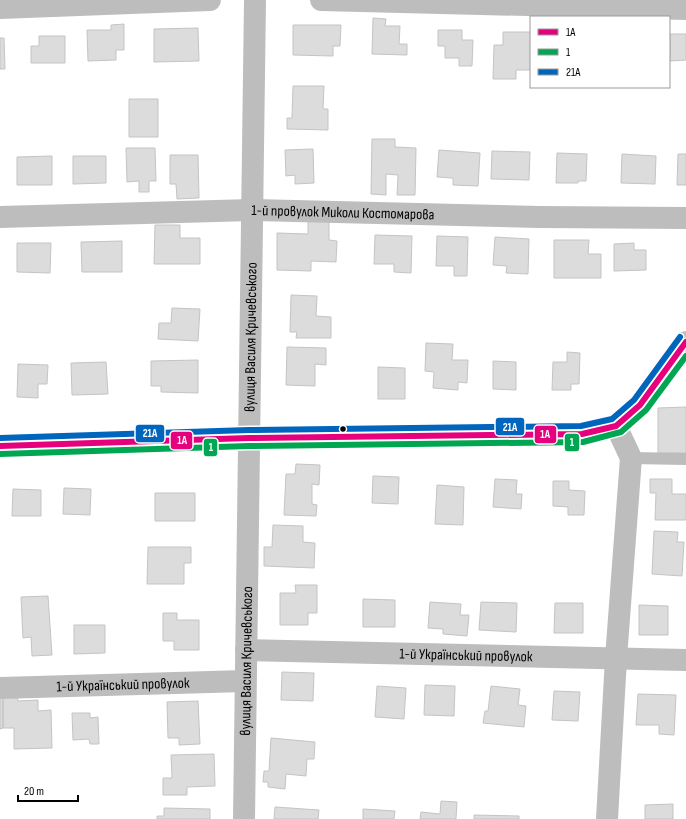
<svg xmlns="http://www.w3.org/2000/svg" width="686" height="819" font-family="'Sofia Sans Condensed',sans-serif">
<rect width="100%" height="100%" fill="#fff"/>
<path fill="#dcdcdc" stroke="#c4c4c4" d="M373,18L386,19L385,26H400L399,44H407V55L372,54Z
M124,24V50H116V60L88,61L87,30H111V25Z
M293,25H341L340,46H333V56L293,55Z
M198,28L199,61L154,62V29Z
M438,30H462V40H473L472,66H459V58H445V46H438Z
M503,32H531V70H516V79H493L494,45H503Z
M670,34H686V60L670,61Z
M39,36H65V63H31V46H39Z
M0,38H4L5,69H0Z
M293,86H324L323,109H328V130L287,129V118H292Z
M129,99H158V137H129Z
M372,139H395V147L416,148L415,195H397L398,175L386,174V195L371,194Z
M126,148H155L156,181H149V192H139V181L127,182Z
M313,149L314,183L295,184V175L286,176L285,150Z
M439,150L480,153L478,186L453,185V178L437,177Z
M492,151L530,152L529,180L491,179Z
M557,153L587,154L586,181H578V183H556Z
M622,154L656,156L655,184L621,183Z
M678,154H686V185H677Z
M170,155H198L199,198L177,199L176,184H170Z
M52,156V185H17V157Z
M73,156H106V183L73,184Z
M308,220L329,221V240L337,241L336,262L311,261V271L277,270V233L308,234Z
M155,225H180V238H200V264H154Z
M375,235L412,236L411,273L394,272V264H374Z
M437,236L468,237L467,276H454V266H436Z
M495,237L529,239L528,274L506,273L507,266L493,265Z
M554,240H589L588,254H601V278H554Z
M122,241V272H82L81,242Z
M17,243H51L50,273L17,272Z
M634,243V250H646V270L614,271V244Z
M291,295L317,296L316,316L331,317V338H296L297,332H290Z
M172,308L200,309L198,341L158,339L159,323H171Z
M426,343L453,344L452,360H468L467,383L458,382V390L433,388L434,372L425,371Z
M287,347L326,348V365L315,364V386L286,385Z
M567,352L580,353L579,384H571V390H552L553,362H567Z
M198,360V393L161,392V386H151V361Z
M493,361L516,362V390L493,389Z
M106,362L108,394L72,395L71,363Z
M18,364L48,365L47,384H38V398L17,397Z
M378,367L405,368V399H378Z
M686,407V453H658V408Z
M296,464L320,465L319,485L312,484V504L317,505L316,516L284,515L286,474H295Z
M373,476L399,477L398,504L372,503Z
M495,479L517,480L516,494H522L521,509L493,507Z
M650,479H672V494H686V520H655L656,493H650Z
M553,481H569V490L585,491L584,515H568V507L553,506Z
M437,485L464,487L463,525L435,524Z
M64,488L91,489L90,515L63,514Z
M13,489L41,490V516H12Z
M155,493H195V521H155Z
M273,525L303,526V542L315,543L314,568L264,566V547H272Z
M654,531L678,532L677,542H684L682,576L652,574Z
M148,547H191V563H184V584H147Z
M295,585H317V613H308V625H280V593H296Z
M48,596L52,655L32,656L31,637L23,638L21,597Z
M363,599L395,600V627H363Z
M430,602L461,604L460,615H469L467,636L443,634V629L428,628Z
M481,602L517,603L516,632L479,630Z
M555,603H583V633H554Z
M639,605L668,606V635H639Z
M163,613H177V620H199V650H174V641H163Z
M74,625H105V653L74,654Z
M282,672L314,673L313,701L281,700Z
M425,685L455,686L454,716L424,715Z
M377,686L406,688L404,719L375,717Z
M491,686L520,689L518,705L526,706L524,727L483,723L485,711H488Z
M554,691L580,692L578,721L552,720Z
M638,694L676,695L674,735L659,734V725H636Z
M0,695H3V728L0,729Z
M3,695H17L18,701L38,700V711L51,710L52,748L14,749V728H3Z
M198,701L200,744L179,745V738H168L167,702Z
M72,713H90V718L98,717L99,744H90L89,739L73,740Z
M271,738L315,742L314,759H307L306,776L286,774L285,789L268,787V782H263L264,771H269Z
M214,754L215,786L187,787V795H163V778H172L171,755Z
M441,801L457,802L456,819H420L421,812L440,814Z
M673,804V819H645V805Z
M275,807L319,810L318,819H274Z
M164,808L210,809V819H157V816H164Z
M363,809L395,811L394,819H363Z
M474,815L519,816V819H474Z"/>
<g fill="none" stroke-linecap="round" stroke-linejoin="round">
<path stroke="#bdbdbd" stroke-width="12" d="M631,458L686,459"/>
<g stroke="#bdbdbd" stroke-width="22">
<path d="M321,0L686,9"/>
<path d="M0,8L210,0"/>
<path id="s1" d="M0,217L252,210L540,217L686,218"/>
<path id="s2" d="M246,650L686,660"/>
<path id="s3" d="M0,688L245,681"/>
<path id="s4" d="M244,819L255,0"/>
<path d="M607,819L616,658L631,458L616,426"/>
</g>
<path stroke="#c0c0c0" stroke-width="22" d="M0,446L249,438L582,434L616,426L640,405L686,342"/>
<defs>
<path id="bus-1" d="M0,446L249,438L582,434L616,426L640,405L686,342"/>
<path id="bus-2" d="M0,454L249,446L583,442L621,432L646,410L686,356"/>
<path id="bus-3" d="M0,438L249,430L581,426L612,419L634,400L680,337"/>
</defs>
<use href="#bus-1" stroke="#fff" stroke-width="9"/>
<use href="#bus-2" stroke="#fff" stroke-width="9"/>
<use href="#bus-3" stroke="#fff" stroke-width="9"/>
<use href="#bus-1" stroke="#e5007d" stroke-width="6"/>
<use href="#bus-2" stroke="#00a651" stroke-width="6"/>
<use href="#bus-3" stroke="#0065bd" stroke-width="6"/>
</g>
<circle fill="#000" stroke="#fff" stroke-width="1.5" cx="343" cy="429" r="3.5"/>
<g text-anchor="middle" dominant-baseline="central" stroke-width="3" stroke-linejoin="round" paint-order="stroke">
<g font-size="15" fill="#000" stroke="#fff">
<text stroke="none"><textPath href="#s1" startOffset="343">1-й провулок Миколи Костомарова</textPath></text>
<text stroke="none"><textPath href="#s4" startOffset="482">вулиця Василя Кричевського</textPath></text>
<text stroke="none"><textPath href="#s2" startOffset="220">1-й Український провулок</textPath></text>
<text stroke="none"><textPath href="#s4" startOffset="158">вулиця Василя Кричевського</textPath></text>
<text stroke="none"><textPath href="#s3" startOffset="123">1-й Український провулок</textPath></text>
</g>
</g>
<g stroke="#fff" stroke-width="1.5">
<rect x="495" y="417" width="30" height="19" rx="4" fill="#0065bd"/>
<rect x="135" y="424" width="30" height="19" rx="4" fill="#0065bd"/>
<rect x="534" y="425" width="23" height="19" rx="4" fill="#e5007d"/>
<rect x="170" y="431" width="23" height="19" rx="4" fill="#e5007d"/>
<rect x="564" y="433" width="16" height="19" rx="4" fill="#00a651"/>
<rect x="203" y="438" width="15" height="19" rx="4" fill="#00a651"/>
</g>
<g font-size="11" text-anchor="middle" font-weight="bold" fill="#fff">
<text x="510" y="431">21А</text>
<text x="150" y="437">21А</text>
<text x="545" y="438">1А</text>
<text x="182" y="444">1А</text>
<text x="572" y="446">1</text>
<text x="211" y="451">1</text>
</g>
<rect x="530" y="16" width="140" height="72" fill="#ffffff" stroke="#999999"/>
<rect x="538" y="29" width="20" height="6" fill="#e5007d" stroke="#999999"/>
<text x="566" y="36" font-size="12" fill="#000000">1А</text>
<rect x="538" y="49" width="20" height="6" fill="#00a651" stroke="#999999"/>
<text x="566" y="56" font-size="12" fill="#000000">1</text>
<rect x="538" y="69" width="20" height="6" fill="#0065bd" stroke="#999999"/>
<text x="566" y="76" font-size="12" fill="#000000">21А</text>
<path d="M18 795v6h60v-6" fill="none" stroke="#000000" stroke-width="2"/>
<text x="24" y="795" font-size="12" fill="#000000" stroke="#ffffff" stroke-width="3" paint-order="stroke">20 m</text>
</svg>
